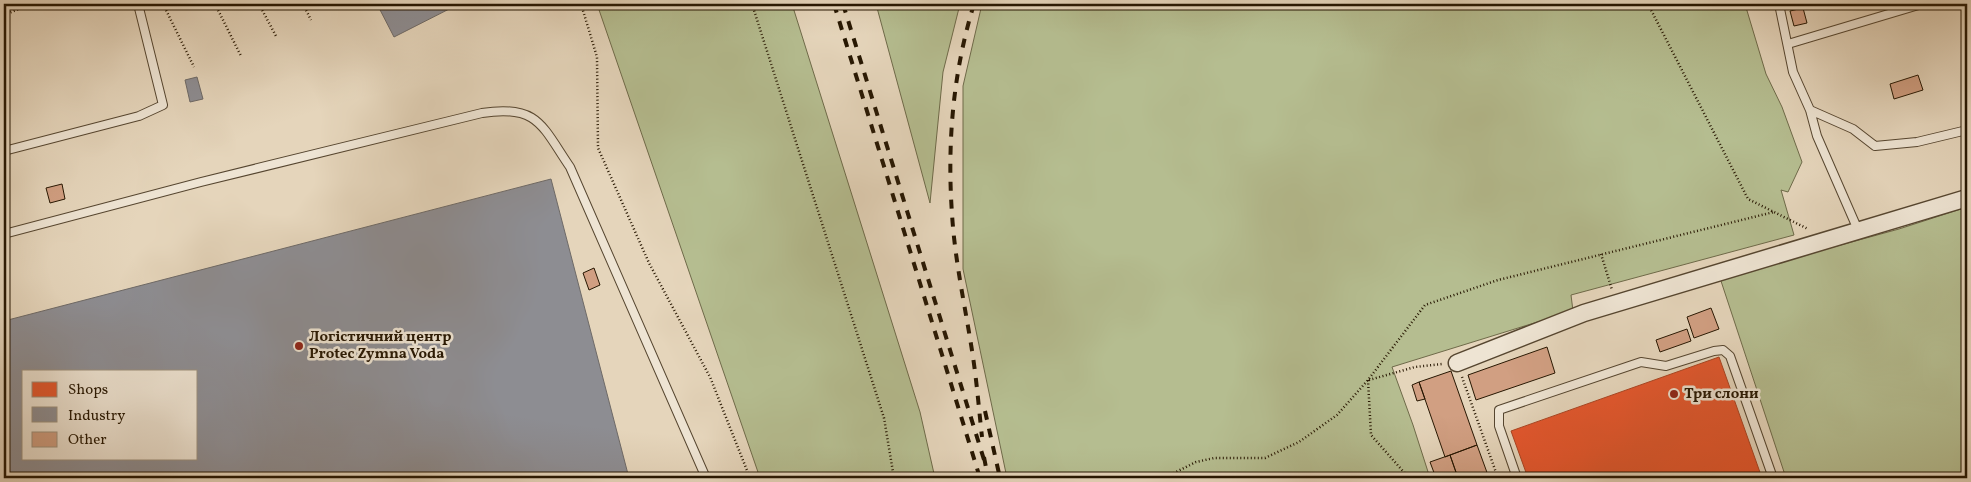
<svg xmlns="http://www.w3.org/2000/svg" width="1971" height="482" font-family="Vollkorn,serif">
<rect width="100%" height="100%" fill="#e5d5bb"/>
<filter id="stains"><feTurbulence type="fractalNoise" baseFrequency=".004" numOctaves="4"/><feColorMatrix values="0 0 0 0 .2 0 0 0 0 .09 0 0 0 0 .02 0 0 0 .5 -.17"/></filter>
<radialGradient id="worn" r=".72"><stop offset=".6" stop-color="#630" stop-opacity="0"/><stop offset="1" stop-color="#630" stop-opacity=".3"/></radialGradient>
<path fill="#b5bd90" stroke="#6e6a49" d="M597,4H792L920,412L935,478H760Z
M876,4H960L943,72L930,203Z
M982,4H1745L1766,74L1782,107L1802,162L1788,192L1781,190L1794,235L1571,295L1573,311L1392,367L1413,425L1430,478H1007L963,269V86Z
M1967,207V478H1786L1720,278L1899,229Z"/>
<path fill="#e4572e" stroke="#ab4421" d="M1719,357L1762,478H1528L1511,431Z"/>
<path fill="#8d8d92" stroke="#6e6a67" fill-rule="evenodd" d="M377,4H459L394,37Z
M197,77L203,99L190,102L185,80Z
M551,179L629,478H4V321ZM24,371H196V458H24Z"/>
<path fill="#d19f82" stroke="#271702" d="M1803,8L1807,23L1794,26L1790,11Z
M1918,75L1923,90L1894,99L1890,84Z
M62,184L65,199L50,203L46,188Z
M594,268L600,285L589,290L583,273Z
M1711,308L1719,329L1694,338L1687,317Z
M1687,329L1691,341L1660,352L1656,340Z
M1547,347L1555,373L1476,400L1468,375Z
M1451,371L1477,445L1445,457L1419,382Z
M1419,382L1425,399L1417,401L1412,385Z
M1477,445L1489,478H1458L1450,455Z
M1450,455L1458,478H1447V477L1436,478L1430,462Z"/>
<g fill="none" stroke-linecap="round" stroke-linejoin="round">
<defs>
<path id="service" d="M1779,4L1793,72L1810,110L1817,136L1858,230
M1788,44L1922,4
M1810,110L1853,129L1875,146L1917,142L1967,130
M4,151L139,116L163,105L138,4
M4,234L201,182L482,113C538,104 542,126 570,167L706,478
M1517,478L1499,426V410L1641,362L1666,366L1714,351L1723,350L1730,356L1773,478"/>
<path id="minor" d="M1457,363L1584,313L1967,198"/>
</defs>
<use href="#service" stroke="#564630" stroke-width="10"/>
<use href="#minor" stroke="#564630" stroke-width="19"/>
<path stroke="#271702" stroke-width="2.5" stroke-dasharray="1 2.5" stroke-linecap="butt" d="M163,4L194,67
M215,4L241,56
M259,4L277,38
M303,4L311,20
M581,4L597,57L598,148L649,263L710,377L750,478
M752,4L884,418L894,478
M1648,4L1748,199L1808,229
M4,15L31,4
M1601,254L1612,290
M1462,377L1498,478
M1368,380L1371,435L1409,478
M1369,380L1415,367L1442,364
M1164,478L1196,462L1214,458H1265L1299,442L1337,415L1368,380L1425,305L1498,280L1774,212"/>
<use href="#service" stroke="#eee4d3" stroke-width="8"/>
<use href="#minor" stroke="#eee4d3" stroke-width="16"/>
<path stroke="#271702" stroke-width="4" stroke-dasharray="9 9" stroke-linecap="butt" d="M834,4L980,478
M843,4L985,463
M974,4C953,72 947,143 952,214C955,263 966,310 973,357C977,384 979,410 982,437
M985,411L1000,478
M984,457L988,478"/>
</g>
<g fill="#8f2418" stroke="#eee4d3" stroke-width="2">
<circle cx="299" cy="346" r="5"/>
<circle cx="1674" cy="394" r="5"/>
</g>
<g text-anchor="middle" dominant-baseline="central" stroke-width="5" stroke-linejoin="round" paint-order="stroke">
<g font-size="15" font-weight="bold" fill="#271702" stroke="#eee4d3" text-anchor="start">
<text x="309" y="337">Логістичний центр<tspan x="309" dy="17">Protec Zymna Voda</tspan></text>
<text x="1684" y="394">Три слони</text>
</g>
</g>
<rect width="1971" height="482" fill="none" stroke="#e5d5bb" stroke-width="20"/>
<rect x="5" y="5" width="1961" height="472" fill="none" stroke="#271702" stroke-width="2.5"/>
<rect x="10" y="10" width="1951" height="462" fill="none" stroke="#271702"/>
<rect x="22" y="370" width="175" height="90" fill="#eee4d3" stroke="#9e927f"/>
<rect x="32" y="382" width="25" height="15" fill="#e4572e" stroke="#9e927f"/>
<text x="68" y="394" font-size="15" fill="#271702">Shops</text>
<rect x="32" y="407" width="25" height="15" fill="#8d8d92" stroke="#9e927f"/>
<text x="68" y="420" font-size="15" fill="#271702">Industry</text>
<rect x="32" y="432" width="25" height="15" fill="#d19f82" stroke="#9e927f"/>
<text x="68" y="444" font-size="15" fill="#271702">Other</text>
<rect width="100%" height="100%" filter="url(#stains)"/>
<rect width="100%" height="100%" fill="url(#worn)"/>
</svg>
